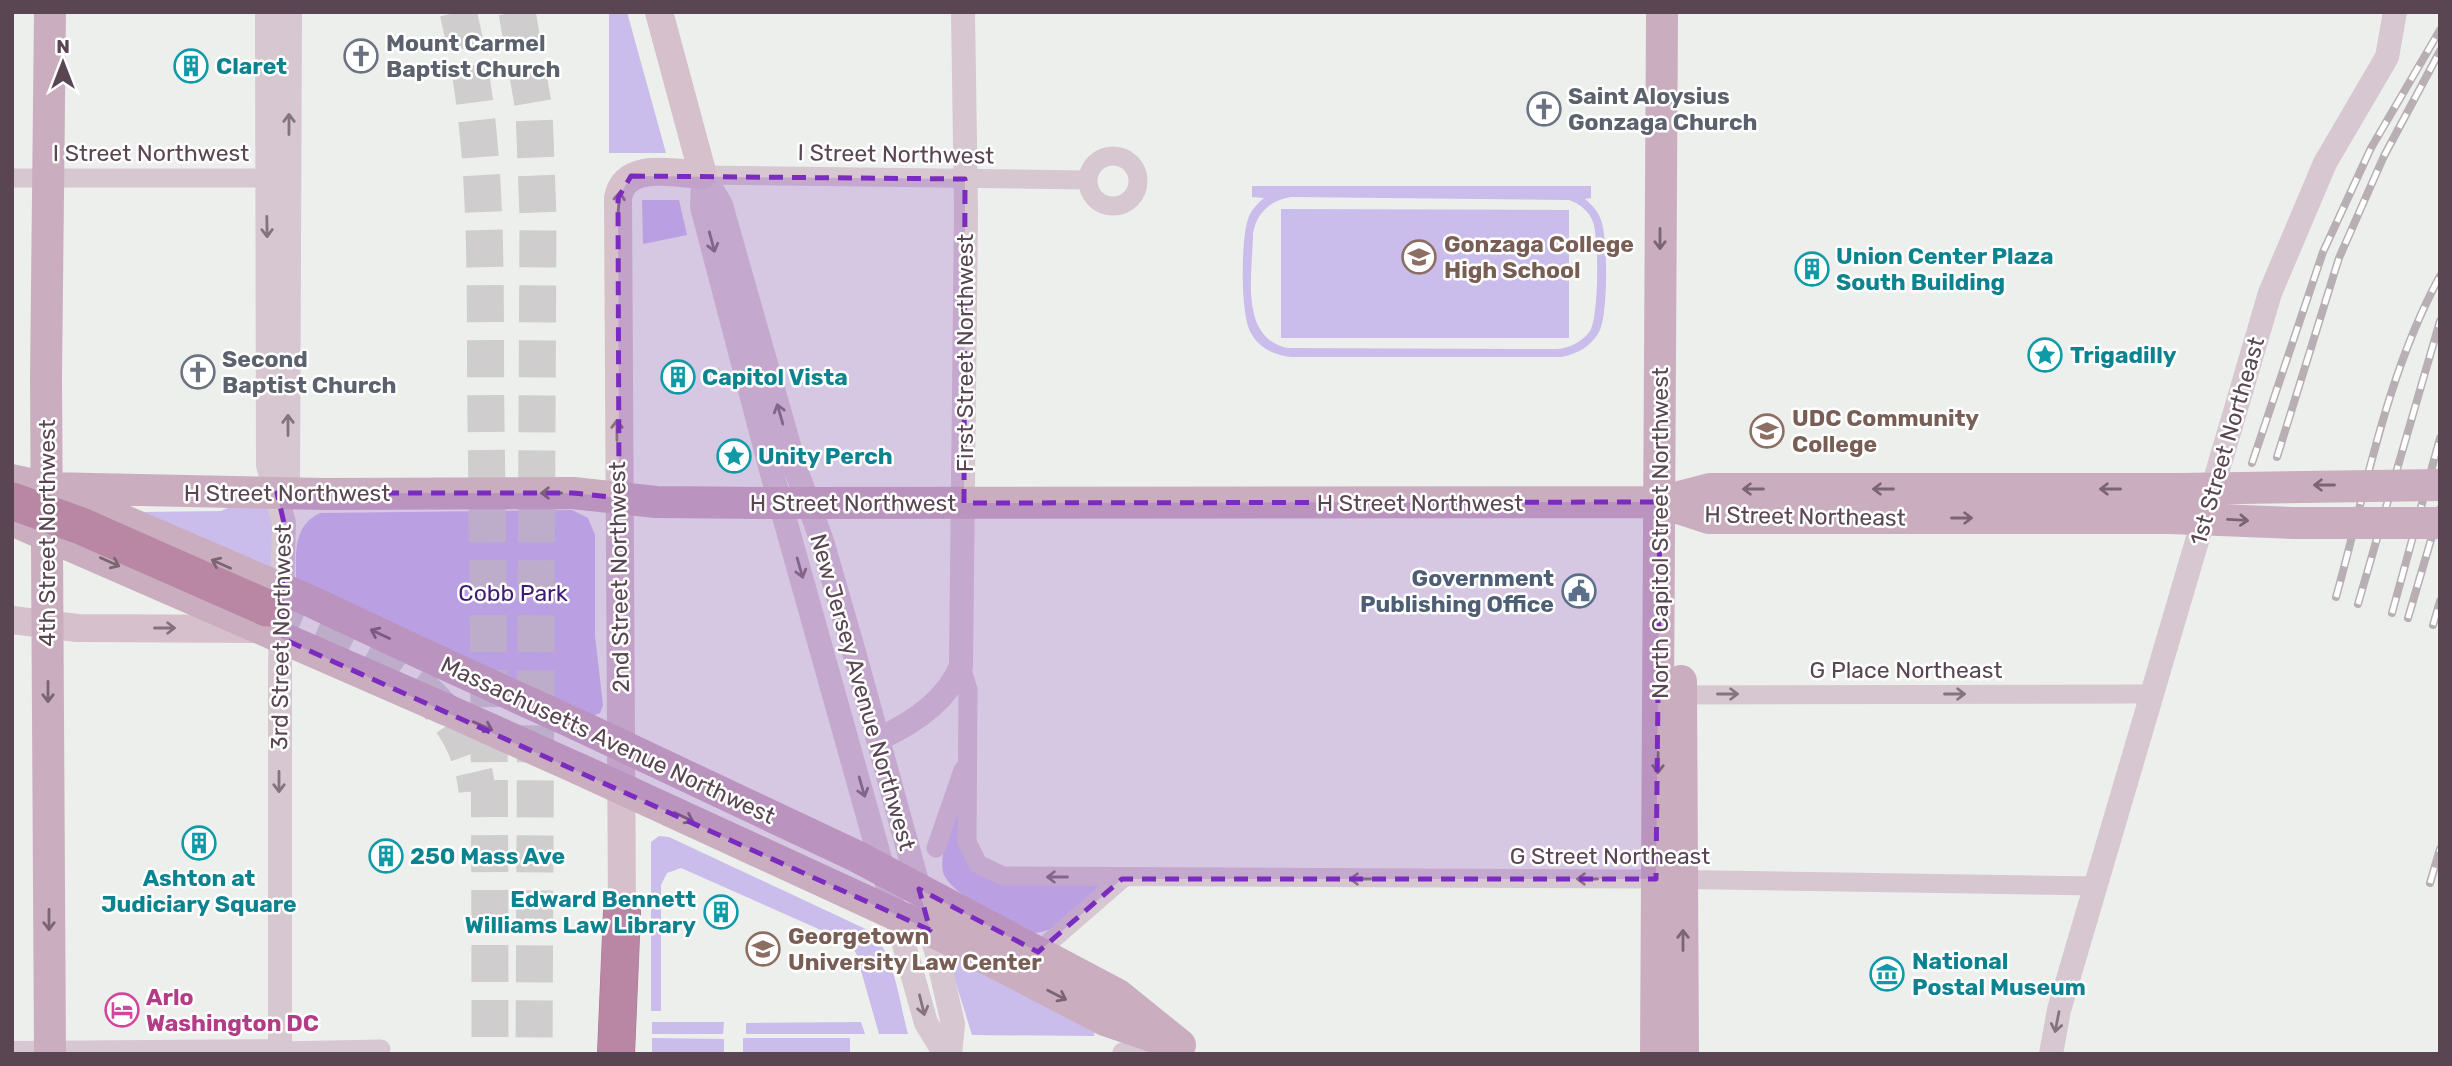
<svg xmlns="http://www.w3.org/2000/svg" width="2452" height="1066" font-family="Rubik,sans-serif">
<rect width="100%" height="100%" fill="#edefed"/>
<path fill="#cabdeb" fill-rule="evenodd" d="M609,12H627L666,153H609Z
M1252,186H1591V198L1585,199C1592,205 1598,211 1601,220C1608,239 1608,312 1600,330C1592,346 1578,354 1561,357H1291C1274,355 1259,348 1251,333C1240,315 1241,239 1248,219C1251,210 1257,204 1264,198L1252,197ZM1291,197L1569,200C1580,204 1589,211 1593,222C1599,239 1599,316 1590,331C1582,342 1570,348 1557,349L1288,348C1238,338 1253,271 1253,233C1257,212 1271,200 1291,197Z
M642,200H679L687,235L643,244Z
M1281,209L1569,210V338H1281Z
M234,505L273,507V570L143,512L221,511Z
M572,510L588,518L595,535V636L603,705L600,713L593,716L296,579C296,552 293,526 320,513Z
M958,804L968,861L1103,883L1051,929C1044,931 1037,934 1030,933C1011,928 947,891 943,872C939,851 952,824 958,804Z
M659,836L669,837L870,931C895,954 899,1002 908,1034H879L856,953L848,942L681,868L667,873L661,885V1011H651V842Z
M953,956L1095,1031L1094,1036L972,1035L950,964Z
M652,1022H724L723,1034H652Z
M861,1022L865,1034H746V1023Z
M652,1038L724,1039V1054H652Z
M743,1038H850V1054H743Z"/>
<g fill="none" stroke-linecap="round" stroke-linejoin="round">
<path stroke="#cfcdce" stroke-width="37" stroke-dasharray="37 18" stroke-linecap="butt" d="M458,12C491,146 484,287 486,423C489,634 490,844 490,1054
M517,12L534,110L538,217L534,1054
M267,608C352,645 466,683 477,791"/>
<defs>
<path id="motorway" d="M12,501L81,526L267,608
M616,1054L622,912"/>
</defs>
<use href="#motorway" stroke="#a5738f" stroke-width="38"/>
<path stroke="#d6c7d1" stroke-width="19" d="M1088 181a25 25 0 1 1 50 0a25 25 0 1 1-50 0Z
M703,175L1088,180
M12,178H281
M961,666L968,690L967,842L978,864L1003,876L1656,879L2097,886
M1671,695L2153,694
M936,848L963,770
M1038,952L1122,879
M280,1051L381,1049"/>
<path stroke="#d6c7d1" stroke-width="24" d="M267,12L268,465L284,523L280,665V1054
M703,175L721,205L796,470L822,541L854,652L938,958L953,1024L950,1054
M703,175L702,207L771,470L926,1023L945,1054
M288,493L290,12
M878,739C912,724 946,702 961,666L966,211L963,12
M12,1053L280,1051
M1124,1054L1179,1045
M2051,1054L2059,1010L2270,293L2325,163L2387,57L2395,12"/>
<path stroke="#d5c0cc" stroke-width="28" d="M12,620L77,628L258,629
M622,912L618,198C625,160 676,174 703,175L659,12"/>
<path stroke="#caaebf" stroke-width="32" d="M12,480L48,488L310,601L442,663
M48,488L325,494L573,493L656,502L763,503L1660,502L1710,489H2178
M1660,502L1709,518H2170
M12,520L445,709
M1681,681L1683,1054
M578,725L856,856L1118,995L1180,1045
M579,769L957,943L1105,1020L1161,1039
M50,1054L46,378L50,12
M1656,1054L1662,12"/>
<use href="#motorway" stroke="#b987a4" stroke-width="37"/>
<defs>
<path id="rail" d="M2277,457L2339,258L2384,156L2440,51
M2252,463L2323,252L2371,148L2440,30
M2336,597C2366,490 2386,375 2440,276
M2358,604L2440,321
M2392,613L2440,438
M2408,618L2440,509
M2433,625L2440,601
M2430,883L2440,849"/>
</defs>
<use href="#rail" stroke="#b7afb3" stroke-width="8"/>
<use href="#rail" stroke="#fff" stroke-width="5" stroke-dasharray="16" stroke-linecap="butt"/>
<path stroke="#caaebf" stroke-width="32" d="M2178,489L2440,485
M2170,518L2293,523H2440
M442,663L578,725
M445,709L579,769"/>
</g>
<defs><path id="oneway-shaft" d="M-6 0H5M1.5-3L5.5 0L1.5 3" fill="none" stroke-width="1.6" stroke-linecap="round" stroke-linejoin="round" transform="scale(1.75)"/></defs>
<g stroke="#85737e">
<use href="#oneway-shaft" transform="translate(289 124) rotate(-90)"/>
<use href="#oneway-shaft" transform="translate(267 227) rotate(89)"/>
<use href="#oneway-shaft" transform="translate(712 242) rotate(75)"/>
<use href="#oneway-shaft" transform="translate(780 414) rotate(-106)"/>
<use href="#oneway-shaft" transform="translate(288 425) rotate(-90)"/>
<use href="#oneway-shaft" transform="translate(800 568) rotate(74)"/>
<use href="#oneway-shaft" transform="translate(1728 694)"/>
<use href="#oneway-shaft" transform="translate(1955 694)"/>
<use href="#oneway-shaft" transform="translate(279 782) rotate(90)"/>
<use href="#oneway-shaft" transform="translate(862 787) rotate(74)"/>
<use href="#oneway-shaft" transform="translate(1057 877) rotate(-180)"/>
<use href="#oneway-shaft" transform="translate(1360 879) rotate(-180)"/>
<use href="#oneway-shaft" transform="translate(1587 879) rotate(-180)"/>
<use href="#oneway-shaft" transform="translate(922 1005) rotate(76)"/>
<use href="#oneway-shaft" transform="translate(2057 1022) rotate(101)"/>
</g>
<g stroke="#84717d">
<use href="#oneway-shaft" transform="translate(619 202) rotate(-85)"/>
<use href="#oneway-shaft" transform="translate(617 430) rotate(-90)"/>
<use href="#oneway-shaft" transform="translate(165 628)"/>
</g>
<g stroke="#7b6573">
<use href="#oneway-shaft" transform="translate(1660 239) rotate(90)"/>
<use href="#oneway-shaft" transform="translate(2324 485) rotate(-180)"/>
<use href="#oneway-shaft" transform="translate(1753 489) rotate(180)"/>
<use href="#oneway-shaft" transform="translate(1883 489) rotate(180)"/>
<use href="#oneway-shaft" transform="translate(2110 489) rotate(180)"/>
<use href="#oneway-shaft" transform="translate(551 493) rotate(180)"/>
<use href="#oneway-shaft" transform="translate(1962 518)"/>
<use href="#oneway-shaft" transform="translate(2238 520) rotate(3)"/>
<use href="#oneway-shaft" transform="translate(110 562) rotate(24)"/>
<use href="#oneway-shaft" transform="translate(221 564) rotate(-156)"/>
<use href="#oneway-shaft" transform="translate(380 634) rotate(-155)"/>
<use href="#oneway-shaft" transform="translate(48 692) rotate(90)"/>
<use href="#oneway-shaft" transform="translate(483 726) rotate(24)"/>
<use href="#oneway-shaft" transform="translate(1658 763) rotate(91)"/>
<use href="#oneway-shaft" transform="translate(684 817) rotate(25)"/>
<use href="#oneway-shaft" transform="translate(49 920) rotate(90)"/>
<use href="#oneway-shaft" transform="translate(1683 940) rotate(-90)"/>
<use href="#oneway-shaft" transform="translate(1057 995) rotate(27)"/>
</g>
<path fill="#7b2cbf" fill-opacity="0.2" stroke="#7b2cbf" stroke-width="5" stroke-dasharray="14 9" stroke-linejoin="round" d="M631,176L965,179L964,503L1660,502L1656,879H1122L1038,952L919,889L930,930L281,638L284,523L277,493H573L619,498L618,198Z"/>
<defs>
<symbol id="church-ring" viewBox="-11 -11 22 22"><circle r="9.5" fill="#fff" stroke="#6b7280" stroke-width="1.5"/><path d="M-1.2-6h2.4v3.5h3.3v2.4h-3.3V6h-2.4V-.1h-3.3v-2.4h3.3Z" fill="#6b7280"/></symbol>
<symbol id="building-ring" viewBox="-11 -11 22 22"><circle r="9.5" fill="#fff" stroke="#0f9aa8" stroke-width="1.5"/><path d="M-4-6H4V6H1V3H-1V6H-4ZM-2.5-4.3h1.7v1.8h-1.7ZM.8-4.3h1.7v1.8H.8ZM-2.5-1h1.7V.8h-1.7ZM.8-1h1.7V.8H.8Z" fill="#0f9aa8"/></symbol>
<symbol id="school-ring" viewBox="-11 -11 22 22"><circle r="9.5" fill="#fff" stroke="#8d6e63" stroke-width="1.5"/><path d="M0-5L7-2L0 1L-7-2ZM-4 1L0 2.5L4 1V4Q0 6-4 4Z" fill="#8d6e63"/></symbol>
<symbol id="sight-ring" viewBox="-11 -11 22 22"><circle r="9.5" fill="#fff" stroke="#0f9aa8" stroke-width="1.5"/><path d="M0-6L1.8-2.2L6-1.7L2.9 1.2L3.7 5.4L0 3.3L-3.7 5.4L-2.9 1.2L-6-1.7L-1.8-2.2Z" fill="#0f9aa8"/></symbol>
<symbol id="university-ring" viewBox="-11 -11 22 22"><circle r="9.5" fill="#fff" stroke="#8d6e63" stroke-width="1.5"/><path d="M0-5L7-2L0 1L-7-2ZM-4 1L0 2.5L4 1V4Q0 6-4 4Z" fill="#8d6e63"/></symbol>
<symbol id="civic-ring" viewBox="-11 -11 22 22"><circle r="9.5" fill="#fff" stroke="#5c6f8a" stroke-width="1.5"/><path d="M-.6-6.5H3V-4.5H.6V-3L4-1V1h2V6H-6V1h2V-1L-.6-3ZM-1.2 2.5V6h2.4V2.5Z" fill="#5c6f8a"/></symbol>
<symbol id="museum-ring" viewBox="-11 -11 22 22"><circle r="9.5" fill="#fff" stroke="#0f9aa8" stroke-width="1.5"/><path d="M0-6L6-3V-2H-6V-3ZM-5-1h2V3h-2ZM-1-1h2V3h-2ZM3-1h2V3H3ZM-6 4H6V6H-6Z" fill="#0f9aa8"/></symbol>
<symbol id="hotel-ring" viewBox="-11 -11 22 22"><circle r="9.5" fill="#fff" stroke="#d1479c" stroke-width="1.5"/><path d="M-6-4.5h1.5V1H6V5H4.5V3h-9V5H-6ZM-4 0a1.8 1.8 0 1 1 3.6 0ZM.5 0V-2.5h3Q6-2.5 6 0Z" fill="#d1479c"/></symbol>
</defs>
<g fill-rule="evenodd">
<use href="#church-ring" x="342" y="37" width="38" height="38"/>
<use href="#building-ring" x="172" y="47" width="38" height="38"/>
<use href="#church-ring" x="1525" y="90" width="38" height="38"/>
<use href="#school-ring" x="1400" y="238" width="38" height="38"/>
<use href="#building-ring" x="1793" y="250" width="38" height="38"/>
<use href="#sight-ring" x="2026" y="336" width="38" height="38"/>
<use href="#church-ring" x="179" y="353" width="38" height="38"/>
<use href="#building-ring" x="659" y="358" width="38" height="38"/>
<use href="#university-ring" x="1748" y="412" width="38" height="38"/>
<use href="#sight-ring" x="715" y="437" width="38" height="38"/>
<use href="#civic-ring" x="1560" y="572" width="38" height="38"/>
<use href="#building-ring" x="180" y="824" width="38" height="38"/>
<use href="#building-ring" x="367" y="837" width="38" height="38"/>
<use href="#building-ring" x="702" y="893" width="38" height="38"/>
<use href="#university-ring" x="744" y="930" width="38" height="38"/>
<use href="#museum-ring" x="1868" y="955" width="38" height="38"/>
<use href="#hotel-ring" x="103" y="991" width="38" height="38"/>
</g>
<g text-anchor="middle" dominant-baseline="central" stroke-width="5" stroke-linejoin="round" paint-order="stroke">
<g font-size="23" font-weight="bold" fill="#5b616d" stroke="#fff" text-anchor="start">
<text x="386" y="43">Mount Carmel<tspan x="386" dy="26">Baptist Church</tspan></text>
<text x="1568" y="96">Saint Aloysius<tspan x="1568" dy="26">Gonzaga Church</tspan></text>
<text x="222" y="359">Second<tspan x="222" dy="26">Baptist Church</tspan></text>
</g>
<g font-size="23" font-weight="bold" fill="#0d838f" stroke="#fff" text-anchor="start">
<text x="216" y="66">Claret</text>
<text x="1836" y="256">Union Center Plaza<tspan x="1836" dy="26">South Building</tspan></text>
<text x="2070" y="355">Trigadilly</text>
<text x="702" y="377">Capitol Vista</text>
<text x="758" y="456">Unity Perch</text>
<text x="410" y="856">250 Mass Ave</text>
<text x="199" y="878" text-anchor="middle">Ashton at<tspan x="199" dy="26">Judiciary Square</tspan></text>
<text x="696" y="899" text-anchor="end">Edward Bennett<tspan x="696" dy="26">Williams Law Library</tspan></text>
<text x="1912" y="961">National<tspan x="1912" dy="26">Postal Museum</tspan></text>
</g>
<g font-size="23" fill="#594652" stroke="#fff">
<text x="151" y="153">I Street Northwest</text>
<text transform="translate(896 154) rotate(1)">I Street Northwest</text>
<text transform="translate(965 353) rotate(-90)">First Street Northwest</text>
<text transform="translate(2227 441) rotate(-74)">1st Street Northeast</text>
<text x="287" y="493">H Street Northwest</text>
<text x="853" y="503">H Street Northwest</text>
<text x="1420" y="503">H Street Northwest</text>
<text transform="translate(1805 516) rotate(1)">H Street Northeast</text>
<text transform="translate(47 533) rotate(-90)">4th Street Northwest</text>
<text transform="translate(1660 533) rotate(-90)">North Capitol Street Northwest</text>
<text transform="translate(619 577) rotate(-91)">2nd Street Northwest</text>
<text transform="translate(281 637) rotate(-89)">3rd Street Northwest</text>
<text x="1906" y="670">G Place Northeast</text>
<text transform="translate(863 692) rotate(74)">New Jersey Avenue Northwest</text>
<text transform="translate(608 740) rotate(25)">Massachusetts Avenue Northwest</text>
<text x="1610" y="856">G Street Northeast</text>
</g>
<g font-size="23" font-weight="bold" fill="#785e54" stroke="#fff" text-anchor="start">
<text x="1444" y="244">Gonzaga College<tspan x="1444" dy="26">High School</tspan></text>
<text x="1792" y="418">UDC Community<tspan x="1792" dy="26">College</tspan></text>
<text x="788" y="936">Georgetown<tspan x="788" dy="26">University Law Center</tspan></text>
</g>
<g font-size="23" font-weight="bold" fill="#4e5e75" stroke="#fff" text-anchor="end">
<text x="1554" y="578">Government<tspan x="1554" dy="26">Publishing Office</tspan></text>
</g>
<g font-size="23" fill="#401c75" stroke="#fff">
<text x="513" y="593">Cobb Park</text>
</g>
<g font-size="23" font-weight="bold" fill="#b23c85" stroke="#fff" text-anchor="start">
<text x="146" y="997">Arlo<tspan x="146" dy="26">Washington DC</tspan></text>
</g>
</g>
<rect width="2452" height="1066" fill="none" stroke="#594652" stroke-width="28"/>
<g transform="translate(63 63)" stroke="#ffffff" stroke-width="5" paint-order="stroke">
<path d="M0-5L12 26L0 18L-12 26Z" fill="#594652"/>
<text y="-10" font-size="19" font-weight="bold" text-anchor="middle" fill="#594652">N</text>
</g>
</svg>
